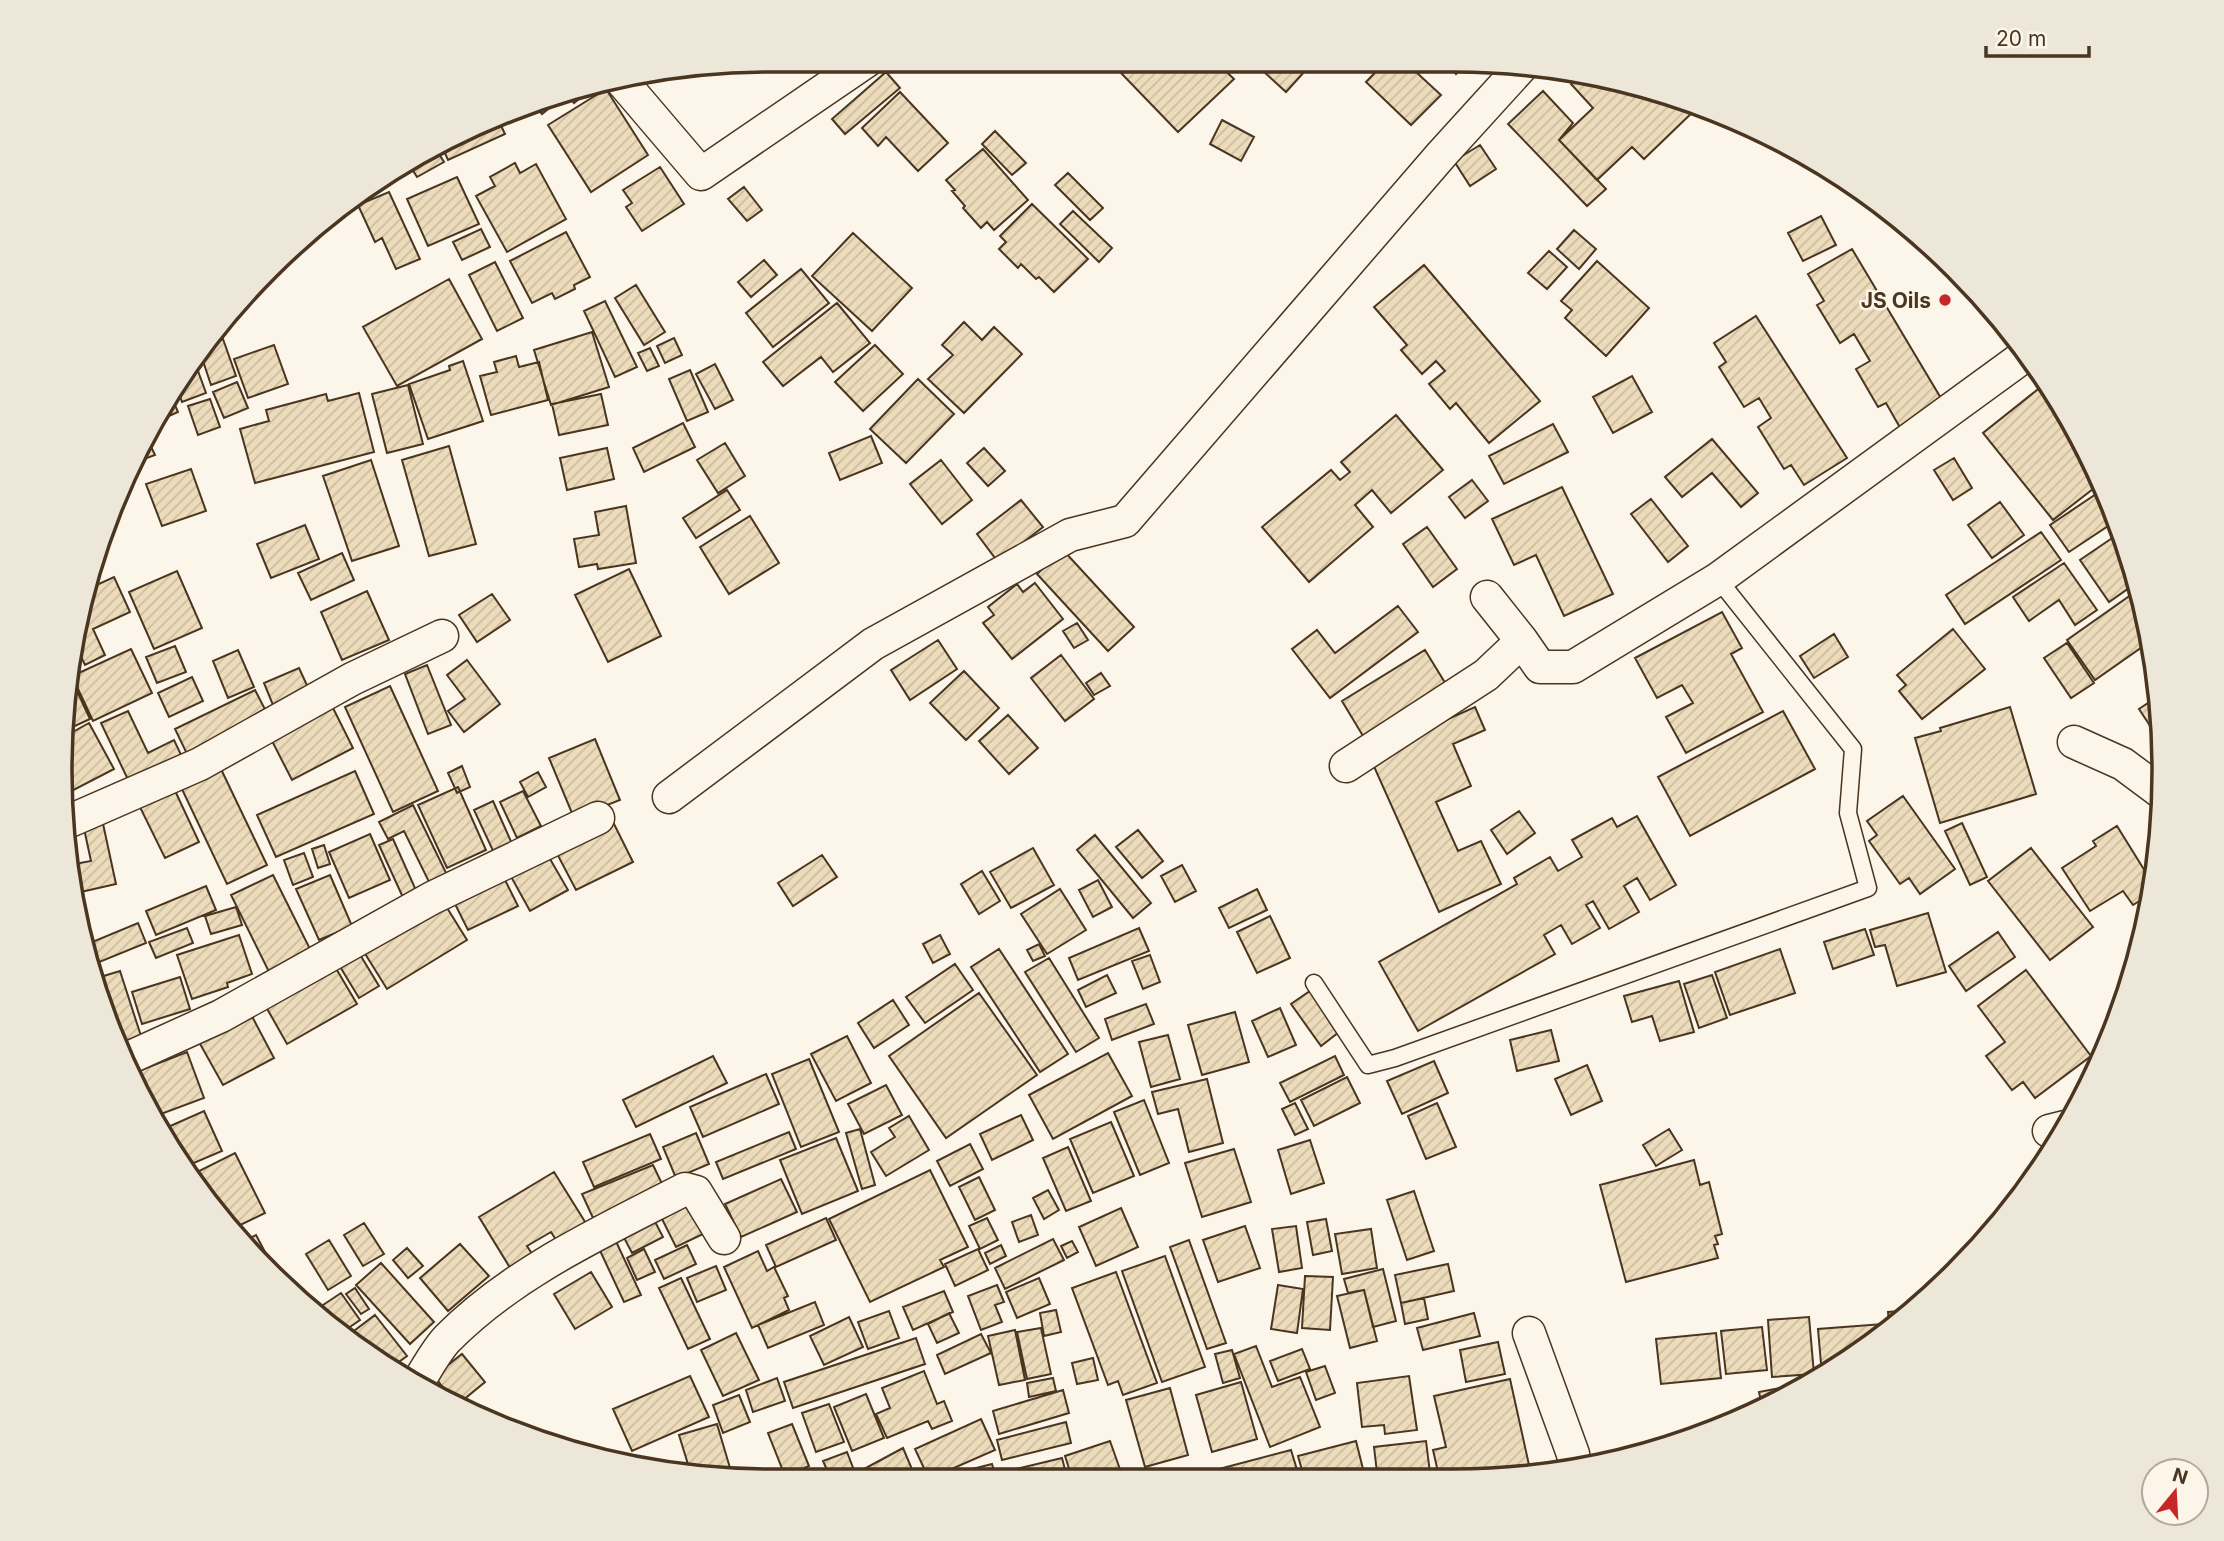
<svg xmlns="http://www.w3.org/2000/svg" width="2224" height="1541" font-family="Inter,sans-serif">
<defs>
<pattern id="building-hatch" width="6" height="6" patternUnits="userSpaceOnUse" patternTransform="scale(1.75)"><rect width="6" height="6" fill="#ecdcbc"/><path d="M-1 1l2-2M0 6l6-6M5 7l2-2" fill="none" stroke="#ccbda1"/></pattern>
</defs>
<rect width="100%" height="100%" fill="#fbf6e9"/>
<path fill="url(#building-hatch)" stroke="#4a3520" stroke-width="2" d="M1120,60H1214L1234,79L1178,132L1121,73L1127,67Z
M1273,60H1315L1286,92L1263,71Z
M1387,60H1403L1441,95L1411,125L1366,82Z
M1444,60H1454L1471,61L1456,74Z
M886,72L900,88L845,134L832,119Z
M1583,72L1682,97L1700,105L1644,159L1632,147L1597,180L1559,140L1593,108L1571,84Z
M600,82L574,103L565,92L586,84Z
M606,89L648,155L591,192L548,125Z
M1543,91L1573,123L1559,140L1606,189L1587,206L1508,124Z
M900,92L948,143L918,171L886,137L878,146L862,128Z
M555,96L559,100L542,114L533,104Z
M497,117L505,134L448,160L440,142Z
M1222,120L1254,137L1241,161L1210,144Z
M995,131L1026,163L1012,175L982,144Z
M1480,145L1496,169L1470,186L1454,161Z
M434,146L444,162L417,177L407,161Z
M983,149L1028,200L994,230L987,222L981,228L963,208L965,206L952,191L955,190L946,180Z
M515,163L520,173L536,164L566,219L507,252L476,196L495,186L490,177Z
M660,167L684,204L642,231L626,207L632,203L623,190Z
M1068,173L1103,208L1090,220L1055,185Z
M457,177L479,224L428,246L407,199Z
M744,187L762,210L747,221L728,199Z
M389,192L420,259L396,269L382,238L375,242L358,205Z
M1032,204L1088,259L1054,292L1039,277L1036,279L1021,264L1018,268L999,249L1006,242L1000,236Z
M1073,211L1112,248L1099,262L1060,224Z
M1821,216L1836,245L1803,261L1788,233Z
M481,229L490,247L462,260L453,242Z
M1574,230L1596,249L1579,269L1557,249Z
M566,232L590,277L574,285L575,289L555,299L552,293L532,303L510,261Z
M853,233L912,288L872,331L812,276Z
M1852,249L1945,405L1902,431L1886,403L1878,407L1856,369L1870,361L1854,334L1840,343L1817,305L1824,301L1808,274Z
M1549,251L1567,267L1547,289L1528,273Z
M764,260L777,275L751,297L738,282Z
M1597,261L1649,308L1606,356L1565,318L1572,310L1561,301Z
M495,262L523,318L497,331L469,275Z
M1424,265L1540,401L1489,443L1456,403L1450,409L1429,384L1445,371L1436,361L1422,374L1401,350L1407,345L1374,307Z
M801,269L829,303L773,347L746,313Z
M449,279L482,339L397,386L363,327Z
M636,285L665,332L644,345L615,298Z
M605,301L637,367L615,377L584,311Z
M837,303L870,343L833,372L821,357L783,386L763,362Z
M1756,316L1847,458L1804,485L1791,465L1784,469L1758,427L1771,418L1759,398L1744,407L1719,367L1726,362L1714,343Z
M964,322L982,340L994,327L1022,354L964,413L928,379L953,355L942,345Z
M592,332L609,387L551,405L534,350Z
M674,338L682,355L665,363L657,346Z
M223,339L236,376L211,385L200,352L204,346Z
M274,345L288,384L248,398L234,359Z
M875,345L903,374L863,411L835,382Z
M650,348L659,366L647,371L638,353Z
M516,356L519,367L539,362L548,400L491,415L480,376L497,372L494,362Z
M194,360L206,393L182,402L176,385Z
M463,361L483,421L428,439L409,384L450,370L449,366Z
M715,364L733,400L715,409L696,374Z
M690,370L708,412L687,421L669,379Z
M1632,376L1652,412L1613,433L1593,397Z
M918,379L954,414L906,463L870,429Z
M237,382L248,408L224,418L213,392Z
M408,385L423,444L387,453L372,394Z
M2042,386L2067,418L2102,482L2053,520L1983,433Z
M359,393L374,452L255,483L240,429L269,421L266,410L326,394L328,401Z
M170,394L178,412L151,424L155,415Z
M601,394L608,425L559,435L552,404Z
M210,399L220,427L198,435L188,406Z
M1396,415L1443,470L1391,513L1372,490L1355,505L1373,527L1309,582L1262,527L1331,470L1340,480L1350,472L1341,462Z
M683,423L695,447L644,472L633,448Z
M1553,424L1568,452L1504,484L1489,456Z
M145,434L155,455L131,464Z
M871,436L882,463L840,480L829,453Z
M1712,439L1758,493L1741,507L1712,473L1682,497L1665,477Z
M725,443L745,476L718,493L697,460Z
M449,446L476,544L429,556L402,460Z
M607,448L614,479L567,490L560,458Z
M984,448L1005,471L988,486L967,463Z
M1954,458L1972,488L1953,500L1934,470Z
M371,460L399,546L352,561L323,476Z
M941,460L972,500L942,524L910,484Z
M191,469L206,511L162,526L146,484Z
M1472,480L1488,501L1465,518L1449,497Z
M1562,487L1613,594L1564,616L1536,555L1514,565L1492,519Z
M2105,488L2117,520L2069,552L2050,525Z
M727,490L740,510L696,538L683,518Z
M1651,499L1688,546L1668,562L1631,514Z
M1021,500L1043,527L998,562L977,534Z
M2000,502L2024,535L1992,558L1968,525Z
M626,506L636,563L598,569L597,564L579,567L574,539L599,535L595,512Z
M750,516L779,563L729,594L700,547Z
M305,525L319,559L271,578L257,544Z
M1427,527L1457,569L1433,587L1403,544Z
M2041,532L2061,560L1965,624L1946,595Z
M2121,532L2136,583L2109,602L2080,560Z
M1063,550L1134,627L1108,651L1037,574Z
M342,553L354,580L311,600L298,573Z
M2064,563L2097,610L2075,625L2059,600L2029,621L2013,597Z
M629,569L661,636L608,662L575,595Z
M177,571L202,628L154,649L129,592Z
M114,577L130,612L93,629L105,655L85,665L75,644L90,588Z
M1035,583L1063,619L1012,659L983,623L994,615L988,607L1017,584L1023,592Z
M2138,590L2152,640L2095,680L2067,640Z
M367,591L389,640L342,660L321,612Z
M492,594L510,620L477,642L459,615Z
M1398,606L1418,632L1330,698L1292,649L1317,630L1335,653Z
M1722,612L1742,648L1731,654L1763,712L1686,753L1666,717L1693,703L1682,685L1657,698L1635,658Z
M1077,623L1088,640L1074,648L1063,631Z
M1953,629L1985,669L1922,719L1899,691L1906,685L1897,675Z
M1834,634L1848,657L1814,678L1800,656Z
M938,640L957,669L910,700L891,670Z
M2067,643L2094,683L2071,698L2044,658Z
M175,646L186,672L157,683L146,657Z
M131,649L152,693L93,721L72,676Z
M238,650L254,687L228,698L213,661Z
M1425,650L1447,686L1363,736L1342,701Z
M1061,655L1094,699L1065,721L1031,678Z
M467,660L500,704L464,732L448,711L465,699L447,675Z
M427,665L451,725L428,734L405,674Z
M299,668L311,694L275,710L264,683Z
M964,671L999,708L966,740L930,703Z
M1101,673L1110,686L1094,695L1086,683Z
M192,677L203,701L169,717L158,693Z
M390,686L438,791L393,812L345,707Z
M76,689L90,719L62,732L64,695Z
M255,690L270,719L189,758L175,729Z
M2157,697L2162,744L2139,709Z
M332,706L353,748L292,780L270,737Z
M1475,707L1485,730L1453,744L1471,786L1436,802L1458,851L1481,841L1501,884L1439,912L1372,762L1408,745L1405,738Z
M2010,707L2036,794L1940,823L1915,738L1941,731L1940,728Z
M128,711L148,753L174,740L185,763L132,788L101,723Z
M1783,711L1815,769L1690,836L1658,777Z
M1008,715L1038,748L1009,774L979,741Z
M89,723L114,769L62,796L60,771L62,738Z
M595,739L620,800L574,818L549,758Z
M462,766L470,787L457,793L448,773Z
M220,767L267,865L227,884L180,785Z
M355,771L374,814L276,857L257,815Z
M538,772L546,787L528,797L520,782Z
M170,780L199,842L165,858L135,797Z
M458,787L486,850L447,868L418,805Z
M523,791L541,826L517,838L500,802Z
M1903,796L1955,869L1920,894L1909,878L1900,884L1869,841L1877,835L1867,821Z
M493,801L513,846L495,855L474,810Z
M413,805L449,879L432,888L404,831L388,839L379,822Z
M1519,811L1535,833L1507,854L1491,830Z
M1637,816L1676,885L1650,900L1637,878L1624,886L1639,912L1609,929L1593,901L1586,905L1600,928L1572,944L1561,925L1544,935L1555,954L1418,1031L1379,962L1517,884L1514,878L1550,857L1558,871L1582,857L1572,840L1612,818L1617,827Z
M611,818L633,862L576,890L553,846Z
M102,819L116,884L72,894L69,865L91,861L83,824Z
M1962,823L1987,877L1970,885L1945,831Z
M2117,826L2153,884L2152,893L2133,905L2123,891L2090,911L2062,868L2096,846L2093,841Z
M1138,830L1163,861L1142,878L1116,847Z
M370,834L390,880L349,898L329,852Z
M1095,835L1151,903L1133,918L1077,850Z
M393,839L419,897L406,904L379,845Z
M324,845L330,864L318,868L312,849Z
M1033,848L1054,885L1011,908L990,872Z
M2031,848L2093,927L2050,960L1988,881Z
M546,852L568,890L530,911L509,873Z
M304,853L313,877L293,885L284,860Z
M822,855L837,877L793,906L778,883Z
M1182,865L1196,891L1175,902L1161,876Z
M500,870L518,906L468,930L450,894Z
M982,871L1000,901L979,914L961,884Z
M273,875L314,957L272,978L231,895Z
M330,875L352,926L319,940L296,889Z
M1098,880L1112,907L1093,917L1079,890Z
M206,886L216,910L156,935L146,911Z
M1060,889L1086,930L1047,954L1021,914Z
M1257,889L1267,910L1229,928L1219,908Z
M444,903L467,940L387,989L364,952Z
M236,907L242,925L211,934L205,916Z
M1928,913L1946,972L1897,986L1885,945L1875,947L1870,930Z
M1270,916L1290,958L1257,973L1237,932Z
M138,923L146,943L92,965L85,945Z
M187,928L193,943L156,958L149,942Z
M1139,928L1149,951L1078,980L1069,958Z
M1865,929L1874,955L1833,969L1824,942Z
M1998,932L2015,957L1966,991L1949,966Z
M239,935L252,974L227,983L228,987L192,999L177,955Z
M940,935L950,954L933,963L923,944Z
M1039,944L1045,956L1033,961L1027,950Z
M356,948L379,986L359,998L336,960Z
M999,949L1068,1054L1040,1072L971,967Z
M1780,949L1795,993L1730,1015L1715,972Z
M1150,955L1160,982L1143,989L1132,961Z
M1049,958L1099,1038L1076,1052L1025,972Z
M955,964L973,990L925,1023L906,997Z
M334,965L357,1004L287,1044L265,1005Z
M2026,970L2091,1056L2035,1098L2023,1082L2012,1090L1986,1056L2005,1042L1978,1006Z
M120,971L141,1036L119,1043L97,978Z
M1107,975L1116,993L1086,1007L1078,990Z
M1712,975L1727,1018L1699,1028L1684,984Z
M180,977L190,1009L142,1024L132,992Z
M1679,981L1694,1032L1660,1041L1652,1016L1632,1022L1624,996Z
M1310,991L1339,1032L1321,1046L1291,1004Z
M979,993L1037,1075L946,1138L889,1056Z
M893,1000L909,1025L874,1048L858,1023Z
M1146,1004L1154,1024L1112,1040L1105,1019Z
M246,1005L274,1058L223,1085L199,1042Z
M1280,1008L1296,1045L1268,1057L1252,1021Z
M1235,1012L1249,1062L1202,1075L1188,1025Z
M1551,1030L1559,1061L1517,1071L1510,1040Z
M1168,1035L1180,1079L1151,1087L1139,1042Z
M847,1036L871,1083L836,1101L811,1054Z
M187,1052L204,1098L153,1117L136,1072Z
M1108,1053L1132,1096L1053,1139L1029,1095Z
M713,1056L727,1083L636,1127L623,1100Z
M1335,1056L1344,1075L1290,1102L1280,1083Z
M809,1059L839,1132L801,1147L772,1074Z
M1434,1061L1448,1093L1402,1114L1387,1081Z
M1587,1065L1602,1101L1571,1115L1555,1079Z
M766,1074L779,1104L703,1137L690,1107Z
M1347,1077L1360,1103L1314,1126L1301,1100Z
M1207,1079L1223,1143L1189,1152L1178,1109L1158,1114L1152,1092Z
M886,1085L902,1115L864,1134L848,1104Z
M1144,1100L1169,1163L1140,1175L1114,1112Z
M1295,1103L1308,1129L1295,1135L1282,1109Z
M1437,1103L1456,1147L1426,1159L1408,1116Z
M204,1111L222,1151L182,1168L159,1131Z
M1021,1115L1033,1140L992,1160L980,1134Z
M909,1116L929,1150L886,1176L871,1152L895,1137L889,1128Z
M1111,1122L1134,1176L1093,1193L1070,1139Z
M860,1129L875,1185L862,1189L846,1133Z
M1669,1129L1682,1150L1656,1166L1643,1145Z
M789,1132L796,1149L723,1179L716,1162Z
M696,1133L709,1164L676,1178L663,1147Z
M650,1134L661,1159L594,1187L583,1162Z
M836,1138L858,1191L802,1214L780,1160Z
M1310,1140L1324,1183L1291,1194L1278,1150Z
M970,1144L983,1169L950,1186L937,1161Z
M1068,1147L1091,1201L1066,1211L1043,1158Z
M1234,1149L1251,1202L1202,1217L1185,1163Z
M235,1153L265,1213L232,1229L189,1176Z
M1694,1160L1700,1185L1709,1182L1722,1234L1715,1236L1718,1244L1714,1245L1718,1258L1626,1282L1600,1185Z
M653,1165L664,1188L593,1218L582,1194Z
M930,1170L968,1247L940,1260L944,1267L870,1302L829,1219Z
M554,1172L587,1225L558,1243L551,1232L527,1246L534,1257L512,1271L479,1217Z
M979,1177L995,1210L975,1220L959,1187Z
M781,1179L797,1212L741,1237L725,1204Z
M1048,1190L1059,1210L1044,1219L1033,1198Z
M1414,1191L1434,1251L1407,1260L1387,1200Z
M687,1200L703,1234L676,1247L659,1213Z
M1121,1208L1138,1247L1096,1266L1079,1227Z
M651,1214L663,1237L632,1253L620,1230Z
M1031,1215L1038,1235L1019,1242L1012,1222Z
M826,1218L836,1240L776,1267L766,1245Z
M987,1218L998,1240L980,1249L969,1226Z
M1326,1219L1332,1251L1313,1255L1307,1222Z
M364,1223L384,1254L363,1266L344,1235Z
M1245,1226L1260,1268L1218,1282L1203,1240Z
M1296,1226L1302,1268L1279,1272L1272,1229Z
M1371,1229L1377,1268L1342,1274L1335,1234Z
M256,1235L283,1286L267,1273L242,1242Z
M613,1235L641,1295L624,1302L596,1242Z
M1053,1239L1064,1260L1005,1289L995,1268Z
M329,1240L351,1276L328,1290L306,1254Z
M1189,1240L1226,1343L1207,1349L1170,1247Z
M1072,1241L1078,1252L1067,1258L1061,1246Z
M460,1244L489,1276L448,1311L420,1278Z
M687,1245L696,1264L664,1279L655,1260Z
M1001,1245L1006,1256L990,1264L985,1253Z
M407,1248L423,1266L408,1278L393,1260Z
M644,1249L655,1272L637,1280L627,1258Z
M978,1249L988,1270L955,1286L945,1264Z
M758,1251L767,1271L774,1267L788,1296L784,1298L789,1310L752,1328L724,1267Z
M1165,1256L1205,1367L1162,1382L1122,1271Z
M381,1263L434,1322L410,1344L356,1285Z
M1448,1264L1454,1291L1401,1303L1395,1275Z
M716,1266L726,1290L697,1302L687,1278Z
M1383,1269L1396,1321L1373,1327L1364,1290L1348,1293L1344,1279Z
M591,1272L612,1307L575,1329L554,1294Z
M1116,1272L1157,1383L1123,1395L1118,1381L1108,1385L1072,1288Z
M1305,1276L1333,1277L1330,1330L1302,1328Z
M681,1278L710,1339L688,1349L659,1288Z
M1039,1278L1050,1304L1017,1318L1006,1292Z
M997,1285L1004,1302L995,1305L1002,1322L981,1330L968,1296Z
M1278,1285L1303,1289L1297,1333L1271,1329Z
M355,1288L369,1309L361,1314L346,1294Z
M1364,1290L1377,1341L1350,1348L1337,1296Z
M944,1291L953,1312L913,1330L903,1307Z
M341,1293L360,1320L341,1333L314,1311Z
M1424,1298L1428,1319L1405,1324L1401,1303Z
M815,1302L824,1325L768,1348L758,1325Z
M1056,1310L1061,1332L1044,1336L1040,1313Z
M1915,1310L1890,1332L1888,1312Z
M889,1311L899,1338L868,1349L858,1322Z
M949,1313L959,1333L937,1343L928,1324Z
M1474,1313L1480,1336L1423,1350L1417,1328Z
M375,1315L407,1356L389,1369L375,1361L346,1337Z
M849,1317L863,1347L824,1365L810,1336Z
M1809,1317L1814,1374L1772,1377L1768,1320Z
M1883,1324L1884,1336L1822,1375L1818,1329Z
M1762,1327L1767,1370L1726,1374L1721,1331Z
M1041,1328L1051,1374L1027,1379L1017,1332Z
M1015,1330L1025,1380L999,1385L988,1336Z
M736,1333L759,1380L723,1396L701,1350Z
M1716,1333L1721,1378L1661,1384L1656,1339Z
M981,1334L991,1353L945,1374L937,1355Z
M916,1338L925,1364L793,1408L784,1382Z
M1498,1342L1505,1374L1466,1382L1460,1350Z
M1256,1346L1272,1387L1300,1377L1320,1427L1270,1447L1234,1354Z
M1302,1349L1310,1369L1278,1381L1270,1361Z
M1232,1350L1240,1378L1223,1383L1215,1354Z
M462,1354L485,1382L457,1405L434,1376Z
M1093,1358L1098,1380L1077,1384L1072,1363Z
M1325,1366L1335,1393L1316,1400L1306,1372Z
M924,1371L937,1404L944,1401L952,1421L932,1429L928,1421L887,1438L876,1414L890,1408L882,1388Z
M690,1376L709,1417L632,1451L613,1409Z
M1409,1376L1417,1430L1385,1434L1384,1425L1362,1427L1357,1383Z
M777,1378L785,1401L753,1412L746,1390Z
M1053,1378L1056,1391L1029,1397L1027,1383Z
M1510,1379L1531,1474L1440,1481L1433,1450L1446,1447L1434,1396Z
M1241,1382L1257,1439L1212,1452L1196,1395Z
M1170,1388L1188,1455L1145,1467L1126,1400Z
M1780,1388L1783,1399L1763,1410L1759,1392Z
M1063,1390L1069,1413L999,1434L993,1411Z
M866,1394L884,1438L852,1451L834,1407Z
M739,1395L750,1422L723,1433L713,1405Z
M829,1404L844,1442L816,1452L802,1413Z
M981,1419L995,1450L929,1479L915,1449Z
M1066,1422L1071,1443L1002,1460L997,1440Z
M717,1424L733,1478L691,1474L679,1435Z
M792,1424L809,1466L785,1476L768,1433Z
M1110,1441L1122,1475L1101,1481H1073L1065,1456Z
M1356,1441L1366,1481H1305L1298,1456Z
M1426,1441L1431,1481H1378L1374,1447Z
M903,1448L917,1481H870L864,1469Z
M1291,1450L1298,1473L1266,1481H1222L1219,1469Z
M847,1452L855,1473L832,1481L823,1461Z
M1062,1458L1068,1481H1005L1003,1472Z
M992,1464L997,1481H951L949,1475Z
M805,1471L810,1481H780Z"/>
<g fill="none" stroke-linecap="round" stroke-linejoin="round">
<defs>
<path id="lane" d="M1314,983L1368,1065L1395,1058L1868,888L1848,813L1853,749L1718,579"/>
<path id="street" d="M620,79L701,174L868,60
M1487,597L1522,641L1540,667H1573L1718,579L2027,354
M2074,742L2123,764L2162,793
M1346,766L1486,675L1522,641
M669,797L873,644L1070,535L1125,521L1442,154L1522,66
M65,823L200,764L352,679L442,636
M124,1060L221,1016L432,898L598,818
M2049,1131L2065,1127
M1529,1333L1573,1454L1575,1470
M417,1384C426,1370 435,1352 447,1339C513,1272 602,1232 685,1189L696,1192L724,1238"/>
</defs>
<use href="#lane" stroke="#4a3520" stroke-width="19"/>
<use href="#street" stroke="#4a3520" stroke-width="35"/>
<use href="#lane" stroke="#fbf6e9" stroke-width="16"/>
<use href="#street" stroke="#fbf6e9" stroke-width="32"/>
</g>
<circle fill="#c62828" stroke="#fbf6e9" stroke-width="2.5" cx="1945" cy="300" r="7"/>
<g text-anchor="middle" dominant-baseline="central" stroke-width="5" stroke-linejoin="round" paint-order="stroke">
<g font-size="21" font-weight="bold" fill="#4a3520" stroke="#fbf6e9" text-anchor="end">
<text x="1931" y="300">JS Oils</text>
</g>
</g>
<path d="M0 0H2224V1541H0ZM770 72H1454A698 698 0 0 1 2152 770V771A698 698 0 0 1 1454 1469H770A698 698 0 0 1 72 771V770A698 698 0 0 1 770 72Z" fill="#ede7d9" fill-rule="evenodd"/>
<path fill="none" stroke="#4a3520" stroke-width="3.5" d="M770 72H1454A698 698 0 0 1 2152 770V771A698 698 0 0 1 1454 1469H770A698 698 0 0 1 72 771V770A698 698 0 0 1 770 72Z"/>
<g transform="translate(2175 1492) rotate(18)"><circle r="33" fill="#fbf6e9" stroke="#b4a999" stroke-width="2"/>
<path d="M0-5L12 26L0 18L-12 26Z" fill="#c62828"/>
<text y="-10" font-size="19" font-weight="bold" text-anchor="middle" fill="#4a3520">N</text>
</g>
<path d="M1986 46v10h103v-10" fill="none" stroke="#4a3520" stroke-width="3.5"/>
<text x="1996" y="46" font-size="21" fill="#4a3520" stroke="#fbf6e9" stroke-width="5" paint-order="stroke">20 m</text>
</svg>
